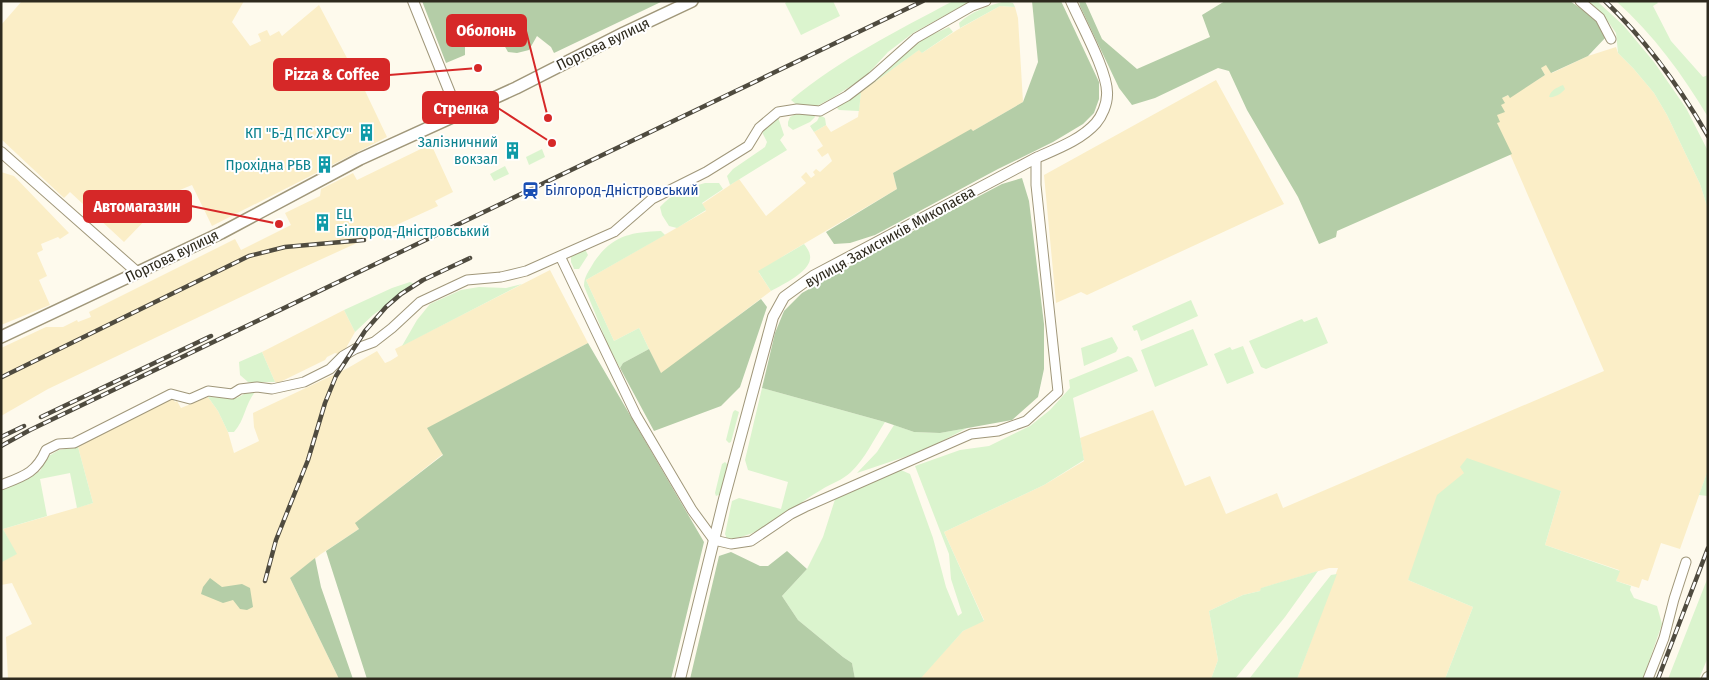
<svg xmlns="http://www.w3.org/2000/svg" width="1709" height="680" font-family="'Fira Sans Condensed',sans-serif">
<rect width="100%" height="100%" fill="#fefaed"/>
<path fill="#fbeec7" d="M22,1H244L232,22L250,46L261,41L258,34L267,30L270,36L279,31L282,36L319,5L347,58L358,76L387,137L212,226L192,185L163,197L158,190L148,199L157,208L124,242L70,192L64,198L1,139V25Z
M1000,6L1015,7L1018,18L1023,102L973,131L893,173L897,189L785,255L759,273L771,291L661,374L639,328L614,341L586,280L706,211L702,204L739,179L766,216L806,183L801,177L806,172L811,178L815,175L813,172L816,169L820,172L832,161L828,153L822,157L817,150L823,146L814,132L826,125L831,132L858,117L861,92L920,49L922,53L957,30Z
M1616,47L1618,53L1633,68L1654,93L1667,115L1700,184L1708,209V470L1680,549L1661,543L1648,581L1642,579L1639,588L1616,581L1619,570L1545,545L1561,491L1464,473L1408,580L1473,607L1445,679H1297L1338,568H1329L1262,588L1260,591L1243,595L1209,611L1218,660L1211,679H919L963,631L984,620L944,532L1044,485L1084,461L1080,438L1153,410L1185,486L1210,476L1226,514L1277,493L1283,508L1604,371L1504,140L1497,123V115L1501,105L1502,98L1508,95L1510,97L1545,75L1541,68L1546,64L1552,73L1588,56Z
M1216,80L1284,204L1087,295L1081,292L1056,303L1044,175Z
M431,144L453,192L435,201L438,206L289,274L48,389L1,416V348L46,327H63L77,320L78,322L91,317L89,312L235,239L241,250L291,225L285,213L320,196L321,189L353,173L357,180Z
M1,172L14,176L69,233L60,239L58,237L41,244L43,250L37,253L47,276L39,280L50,305L1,325Z
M550,270L588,343L428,428L443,454L356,523L359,529L321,554L290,578L339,679H8L6,637L32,624L12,583L1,585V562L16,554L3,529L93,503L78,447L142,411L172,397L175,402L177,401L181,408L208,397L218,411L228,432L234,453L259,441L254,427L253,413L348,368L377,351L385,363L390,361L398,356L395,349Z
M344,310L355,332L346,348L338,354L335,353L327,357L325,360L278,383L275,382L262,352Z"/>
<path fill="#dbf4ce" d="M788,1H833L840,16L801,35L785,3Z
M953,1H971L913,33L888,52L865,77L832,98L817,106L797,105L791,100C840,59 897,31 953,1Z
M1005,1L1013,3L1015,7L1000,6L960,28L959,23C972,11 988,6 1005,1Z
M1586,1H1597L1624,26L1654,62L1686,108L1708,151V209L1700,184L1667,115L1654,93L1633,68L1618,53L1616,33L1605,17Z
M1616,1H1656L1658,3L1653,6L1671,41L1703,77L1708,75V117C1682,74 1654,35 1616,1Z
M949,27L953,32L922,53L919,50L861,92L859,111L839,110L837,108L839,104L918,41Z
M1563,85L1565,89C1562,93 1555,98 1549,97C1551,90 1556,88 1563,85Z
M798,113L814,115L815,117L810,122L793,130L788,126V122L790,117Z
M820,115L825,118L826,125L814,132L810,126L817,121Z
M778,117L784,135L780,140L787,150L730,185L727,176L733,169L765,147L767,142L762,132L765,126Z
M542,149L545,157L529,165L526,157Z
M505,166L509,174L494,181L490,174Z
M705,183H719L723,189L702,203L706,210L677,228L669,226L662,215L660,207C671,194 689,187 705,183Z
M661,231L665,235L586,280L614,341L639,328L649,349L623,363L620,368L610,350L584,286C584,276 589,271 594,262C612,236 630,232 661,231Z
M804,244C807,248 811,253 810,259C809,272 782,285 771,291L758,271Z
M585,249L588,255L579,269H574L571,262V255Z
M410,282L415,284L373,315L355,332L344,310L392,288Z
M522,284L402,346L417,320L430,304L461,290L479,287L506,288Z
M1191,300L1198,316L1141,341L1137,330L1134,331L1132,326Z
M1317,317L1328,343L1266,369L1261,367L1249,341L1302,319L1304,322Z
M1193,329L1208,365L1155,387L1141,350Z
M1112,337L1118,348L1116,352L1084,366L1081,348Z
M1243,346L1254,373L1227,384L1214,354L1230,347L1232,350Z
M262,352L275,382H248L240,375L239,362Z
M1128,356L1132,358L1138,371L1073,398L1084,460L1044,485L944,532L984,621L963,631L921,678L855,679L852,663L843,657L798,620L782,596L807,569L823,537L838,490L901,470L910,474L933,538L946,587L958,616L962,613L951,579L949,554L915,466L960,450L989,446L1030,426L1050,410L1070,388L1069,380Z
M762,388L885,422C874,439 865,459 851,472C843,480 830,484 821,490C791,507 763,537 727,539L725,534L732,501L739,498L781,509L788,482L748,470L745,460Z
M255,392C245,404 245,420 234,432H228L218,411L208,397L237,398L246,393Z
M735,410L739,412L731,442L729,443L726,440L733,412Z
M894,425L914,432L940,433L967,428L925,450L857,473L877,452Z
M78,447L93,503L77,508L70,473L40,479L47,516L3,529L17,554L2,562L1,489L26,480L40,471L47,457L59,450Z
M1467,458L1561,491L1545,545L1620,571L1616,581L1631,586L1630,590L1634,598L1657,606L1662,624L1643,679H1445L1473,607L1408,580L1437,495L1464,473L1460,467Z
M725,462L728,465L721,494L716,496L715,493L722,464Z
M1708,470V496L1699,495Z
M1318,571L1285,617L1235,679H1211L1218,660L1209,611L1243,595L1260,591L1261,588Z
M1337,574L1297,679H1249L1331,575Z
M1708,577V657L1699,679H1668Z"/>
<path fill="#b4cda7" d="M422,1H663L554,53L551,47L537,36L529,50L517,53L508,52L500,38L491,42L484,33L465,42V55L446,63Z
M1032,1H1061L1099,82V99L1094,113L1083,124L1053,142L998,169L875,235L850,243L834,244L826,232L897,189L893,173L971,129L973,131L1023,102L1038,62Z
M1079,1H1085L1102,39L1137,69L1210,37L1202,15L1225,1H1570L1594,18L1606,37L1588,56L1551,73L1546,65L1541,68L1545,75L1510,98L1508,95L1502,98L1505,103L1501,105L1505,112L1497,115L1500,122L1497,123L1512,154L1337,231L1336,237L1319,244L1298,197L1247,110L1229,71L1218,68L1155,98L1132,105L1119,88L1080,6Z
M1022,178L1029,201L1044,324V369L1038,397L1012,420L940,433L914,432L885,422L762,388L775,333L784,311L802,293L898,239L1002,184Z
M761,299L767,307L740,387L721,406L654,431L620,368L623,363L649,349L661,373Z
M588,343L704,542L671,679H367L326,551L359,529L355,523L443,455L427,428Z
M787,551L807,569L782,596L798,620L843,657L852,663L855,679H690L719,556L731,552L760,566H768Z
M315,558L321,587L353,679H339L290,578Z
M210,578L222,587L242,584L250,588L253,607L247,610L240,609L233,600L223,603L201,594L203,587Z"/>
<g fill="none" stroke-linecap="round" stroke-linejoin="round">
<defs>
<path id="minor" d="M1580,1L1600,18L1611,39
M560,256L636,415L692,510L714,540L731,544L751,541L791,514L805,507L971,434L998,431L1026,421L1058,392L1036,185V158
M1,485C24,476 36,473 46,450L58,444L74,443L171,394L190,399L208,391L232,394L240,389L257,387L272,389L304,382L330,369L343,356L355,349L374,342L392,328L420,302L467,280L501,277L526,271L614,232L652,199L706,172L748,146L759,128L778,112L797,109L820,111L847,96L872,77L916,38L972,6L986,1
M1648,679L1664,638L1674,599L1686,562"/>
<path id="tertiary" d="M413,1L458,113
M1,152L138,273
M680,679L724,499L773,317L784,297L813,276L1036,158C1056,149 1081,140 1096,123C1102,116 1107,104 1107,95C1109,74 1080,22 1071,1
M1707,679L1708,677"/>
<path id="secondary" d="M1,337L221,233L360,159L516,88L624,33L692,1"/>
</defs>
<use href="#minor" stroke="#a0977a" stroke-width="11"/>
<use href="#tertiary" stroke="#a0977a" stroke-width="12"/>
<use href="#secondary" stroke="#a0977a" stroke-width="14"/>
<use href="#minor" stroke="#fff" stroke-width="9"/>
<use href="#tertiary" stroke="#fff" stroke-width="10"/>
<use href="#secondary" stroke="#fff" stroke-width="11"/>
<defs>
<path id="rail" d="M1605,1C1647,41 1679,86 1708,136
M2,377L249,256L285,247L364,240
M41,417L211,336
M1,437L24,426
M1,446L30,430L923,1
M265,581L276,540L308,460L325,403L336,376L365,331L386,307L401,294L423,280L470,258
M1658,679L1708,548"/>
</defs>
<use href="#rail" stroke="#4f4b3f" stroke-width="4.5"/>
<use href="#rail" stroke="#fff" stroke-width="2.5" stroke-dasharray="8" stroke-linecap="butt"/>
</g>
<defs>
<symbol id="building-bare" viewBox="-9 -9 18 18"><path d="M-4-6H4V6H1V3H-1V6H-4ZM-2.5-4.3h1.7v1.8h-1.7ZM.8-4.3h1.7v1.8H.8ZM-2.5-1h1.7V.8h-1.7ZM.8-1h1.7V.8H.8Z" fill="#0f9aa8" stroke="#fff" stroke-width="2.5" paint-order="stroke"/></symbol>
<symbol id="station-bare" viewBox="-9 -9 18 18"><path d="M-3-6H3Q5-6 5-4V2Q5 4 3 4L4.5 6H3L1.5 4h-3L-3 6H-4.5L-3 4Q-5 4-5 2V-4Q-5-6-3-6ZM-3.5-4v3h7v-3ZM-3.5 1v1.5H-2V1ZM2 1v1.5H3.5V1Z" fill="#1a4fb4" stroke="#fff" stroke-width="2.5" paint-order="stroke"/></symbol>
</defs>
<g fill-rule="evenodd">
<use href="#building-bare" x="354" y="120" width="25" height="25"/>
<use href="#building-bare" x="500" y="138" width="25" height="25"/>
<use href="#building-bare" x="312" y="152" width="25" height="25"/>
<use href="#station-bare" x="518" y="178" width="25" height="25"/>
<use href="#building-bare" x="310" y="210" width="25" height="25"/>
</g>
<g text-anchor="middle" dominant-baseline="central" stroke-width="4" stroke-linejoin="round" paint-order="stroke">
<g font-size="15" fill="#2e2a1e" stroke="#fff">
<text transform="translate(603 44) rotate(-26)">Портова вулиця</text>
<text transform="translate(890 237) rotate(-29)">вулиця Захисників Миколаєва</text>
<text transform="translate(172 256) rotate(-26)">Портова вулиця</text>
</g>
<g font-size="15" fill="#0d838f" stroke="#fff" text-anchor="end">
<text x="352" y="133">КП "Б-Д ПС ХРСУ"</text>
<text x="498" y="142">Залізничний<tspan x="498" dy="17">вокзал</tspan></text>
<text x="311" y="165">Прохідна РБВ</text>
<text x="336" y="214" text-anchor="start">ЕЦ<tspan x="336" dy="17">Білгород-Дністровський</tspan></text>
</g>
<g font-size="15" fill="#164399" stroke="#fff" text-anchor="start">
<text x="545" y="190">Білгород-Дністровський</text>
</g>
</g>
<path fill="none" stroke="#d62828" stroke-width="2" d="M548 118L526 31M478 68L389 75M552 143L498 108M279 224L191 206"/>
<g fill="#d62828" stroke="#fff" stroke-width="2">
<circle cx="548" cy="118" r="5"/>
<circle cx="478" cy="68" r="5"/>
<circle cx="552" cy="143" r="5"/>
<circle cx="279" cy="224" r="5"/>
</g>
<g fill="#d62828" stroke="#d62828" stroke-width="2">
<rect x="447" y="15" width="79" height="31" rx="5"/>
<rect x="274" y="59" width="115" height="31" rx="5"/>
<rect x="423" y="92" width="75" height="31" rx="5"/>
<rect x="84" y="191" width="107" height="31" rx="5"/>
</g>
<g font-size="16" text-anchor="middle" font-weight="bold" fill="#fff">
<text x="486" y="36">Оболонь</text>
<text x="332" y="80">Pizza &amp; Coffee</text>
<text x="461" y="114">Стрелка</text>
<text x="137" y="212">Автомагазин</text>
</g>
<rect width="1709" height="680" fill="none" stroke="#2e2a1e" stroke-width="5"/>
</svg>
